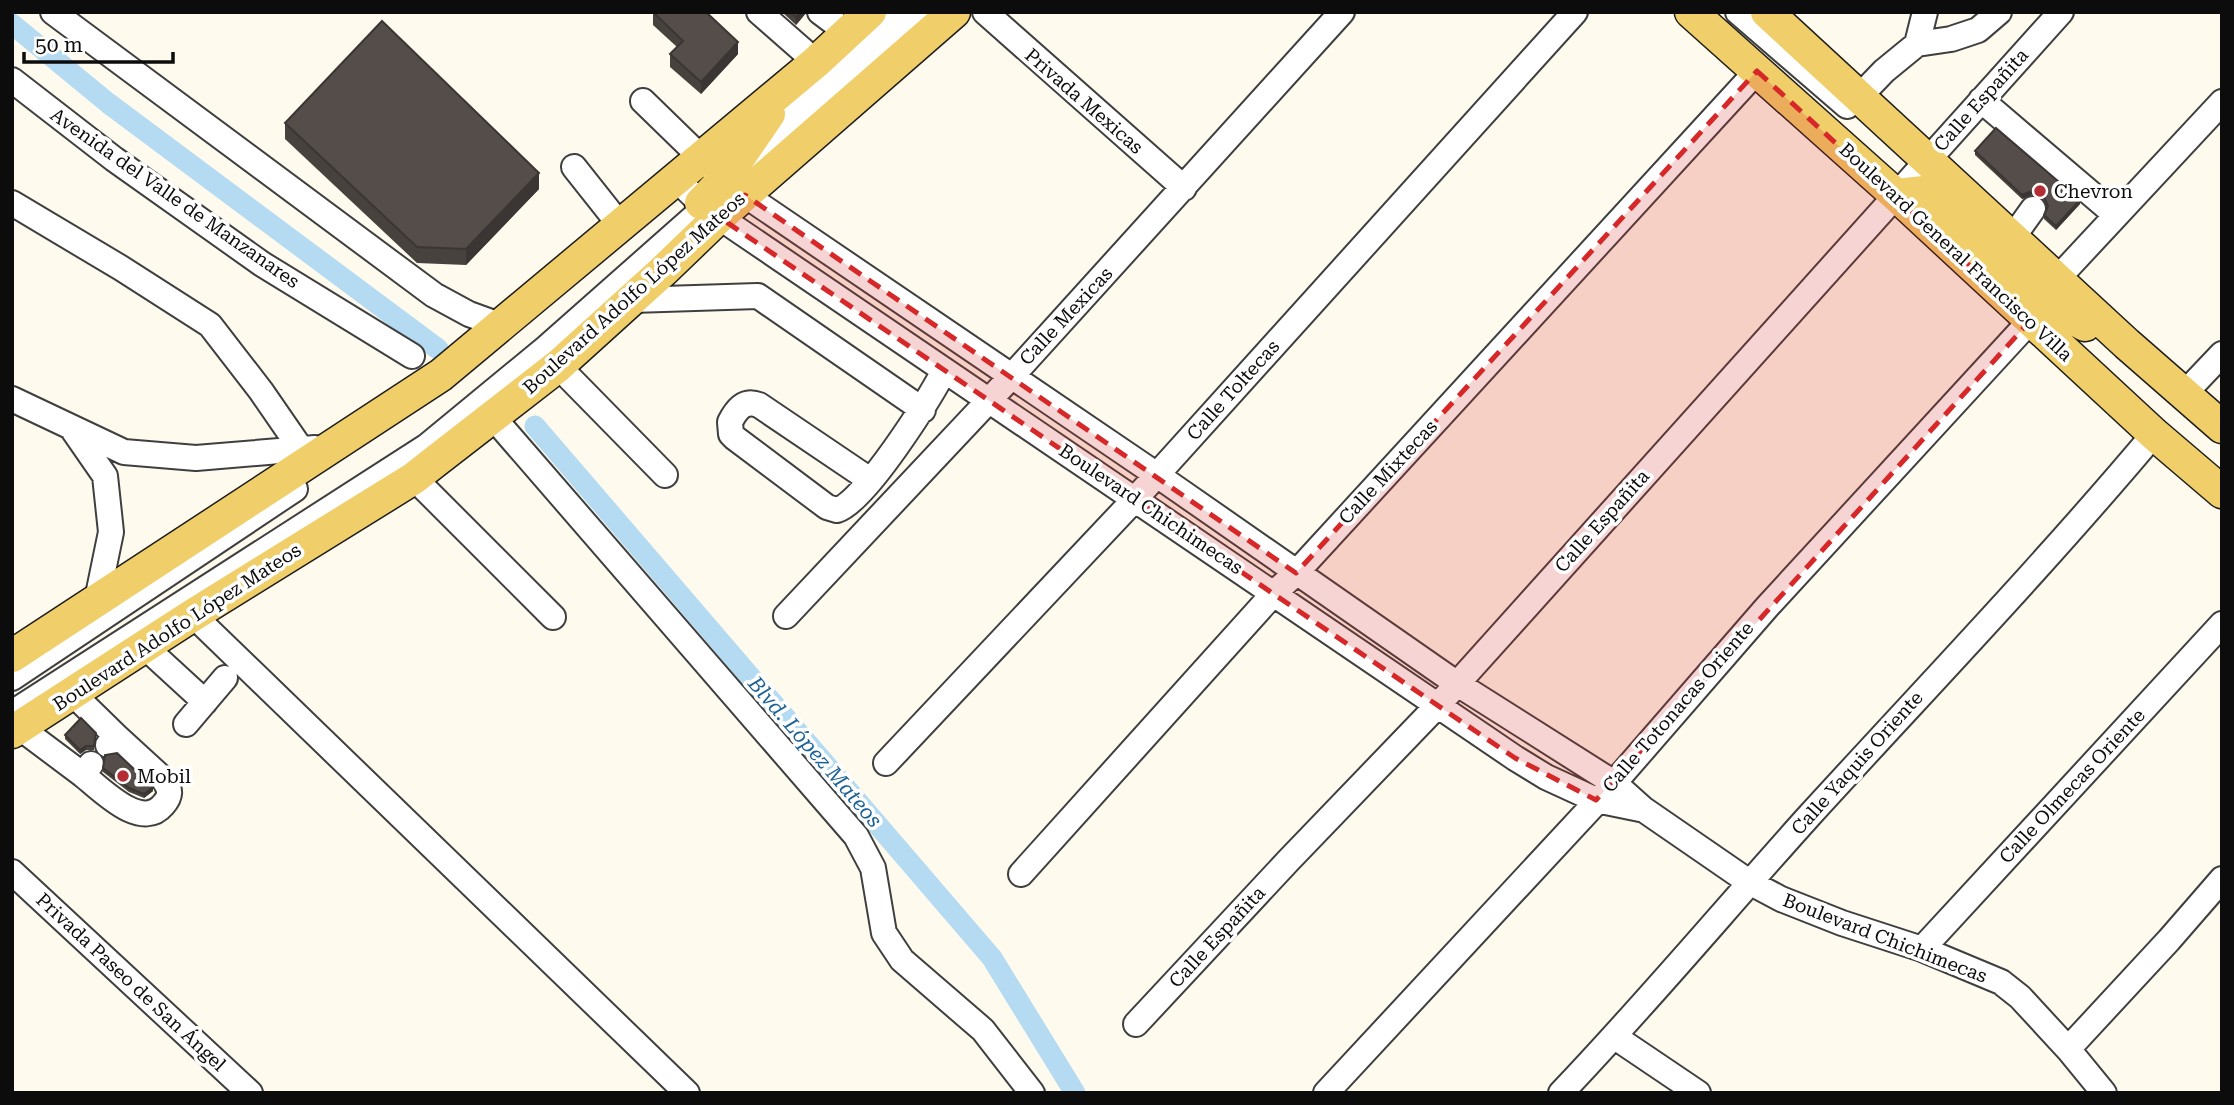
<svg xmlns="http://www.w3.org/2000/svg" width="2234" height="1105" font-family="'Roboto Serif',serif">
<rect width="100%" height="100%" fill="#fefaed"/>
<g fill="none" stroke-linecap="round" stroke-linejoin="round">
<path stroke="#b4dbf2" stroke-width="21" d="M12,24L108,103L438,349
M535,426L992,958L1075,1093"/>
<defs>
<path id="minor" d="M53,12L434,295L469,314L502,326
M759,12L816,62
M820,12L848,33
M985,12L1184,188
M1738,12L1847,106
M1917,44L1925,12
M12,80L114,159L262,264L412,356
M1859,97L1884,71L1917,44L1951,39L1978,30L1999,12
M1981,100L2116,215
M643,101L717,173L745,195L1157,475L1456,683L1614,783L1643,809L1749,882L1781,899L1842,923L1922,949L2001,982L2020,997L2068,1049L2104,1093
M759,134L894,12
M574,167L620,225
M675,178L705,207L719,217L1515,758L1546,777L1596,800L1640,809
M12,203L121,268L210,325L261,391L301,449
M2013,237L2033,209
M2058,278L2222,102
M632,300L758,296L923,410
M558,366L665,475
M2184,394L2222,354
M12,399L124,452L196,458L315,448
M492,416L856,836L873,868L884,933L902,960L983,1030L1032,1093
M71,427L105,476L111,532L97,600
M414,478L553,617
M870,480L759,405C744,399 736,410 730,422L731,434L735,438L827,507L837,510C865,502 929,399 944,371
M193,615L687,1093
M786,616L1011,377L1342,12
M144,646L205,702
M12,678L295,489
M72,693L116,736L108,745
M12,713L427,446L546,348L926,12
M186,724L225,678
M19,727L83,775L91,764
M886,763L1136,498L1575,12
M83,775C102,790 141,831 163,805C171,796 171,790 164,780L116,736
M12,872L250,1093
M1021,874L1274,593L1296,573L1757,71
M1922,949L2222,624
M1136,1024L1288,861L1439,704L2061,12
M1615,1037L1698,1093
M2068,1049L2169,940L2222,879
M1326,1093L1614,783L1767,607L2030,321
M1561,1093C1647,1003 1726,908 1809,816C1925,689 2044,565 2154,434"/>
<path id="major" d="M1691,12L1896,195L2154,434L2222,492
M1767,12L2127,344L2222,427
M1896,195L1924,192L1941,198L2036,289L2065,314L2085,325
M701,203L725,178L769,114
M12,656L441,375L816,62L870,12
M12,732L193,615L414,478L433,463L558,366L663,271L719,217L954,12"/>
</defs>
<use href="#minor" stroke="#3f3f3f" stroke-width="28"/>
<use href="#major" stroke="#1d1d1d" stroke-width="35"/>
<use href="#minor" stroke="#fff" stroke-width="24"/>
<use href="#major" stroke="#f0cf6a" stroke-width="32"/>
</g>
<path fill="#48423f" d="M782,12H806V13L796,25Z
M653,13L738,54L701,94L670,67V54L677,47L653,25Z
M285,123L539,189L466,265L417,263L285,139Z
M1975,151L2080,204L2056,230L2044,219V215L2047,208L2042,197L2034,194L2022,199L1975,155Z
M65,735L96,737L94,750H86L80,754L65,739Z
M103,768L153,791L144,798L129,792L103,772Z"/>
<path fill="#3b3633" d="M800,12H806V13L796,25V17Z
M738,42V54L701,94V82Z
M539,173V189L466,265V249Z
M2034,190V194L2022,199V195Z
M2080,200V204L2056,230V226Z
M86,746V750L80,754V750Z
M153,787V791L144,798V794Z"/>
<path fill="#544d49" stroke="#3b3633" stroke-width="2" d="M653,12H706L738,42L701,82L670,54L683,41Z
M791,12H800L796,17Z
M382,21L539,173L466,249L417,247L285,123Z
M1996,128L2080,200L2056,226L2044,215L2048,206L2042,193L2034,190L2022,195L1975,151Z
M81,718L96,733L94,746H86L80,750L65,735Z
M117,753L153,787L144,794L129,788L103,768L105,755Z"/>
<path fill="#d62828" fill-opacity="0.2" stroke="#d62828" stroke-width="5" stroke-dasharray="14 9" stroke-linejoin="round" d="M1757,71L2030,321L1596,800L1515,758L719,217L745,195L1296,573Z"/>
<g fill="#b42d34" stroke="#fff" stroke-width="2.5">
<circle cx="2040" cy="191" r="7"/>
<circle cx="123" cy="776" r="7"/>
</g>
<g text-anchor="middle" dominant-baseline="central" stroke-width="7" stroke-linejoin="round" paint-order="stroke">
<g font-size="19" fill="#0c0c0c" stroke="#fff">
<text transform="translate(1981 100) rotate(-48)">Calle Españita</text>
<text transform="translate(1084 101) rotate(41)">Privada Mexicas</text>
<text transform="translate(175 198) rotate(35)">Avenida del Valle de Manzanares</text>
<text transform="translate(1956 252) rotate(43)">Boulevard General Francisco Villa</text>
<text transform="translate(634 293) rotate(-42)">Boulevard Adolfo López Mateos</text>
<text transform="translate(1066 316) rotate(-47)">Calle Mexicas</text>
<text transform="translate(1233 390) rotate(-48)">Calle Toltecas</text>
<text transform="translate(1388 472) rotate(-47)">Calle Mixtecas</text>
<text transform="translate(1151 509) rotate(34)">Boulevard Chichimecas</text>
<text transform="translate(1602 521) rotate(-48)">Calle Españita</text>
<text transform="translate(177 627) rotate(-33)">Boulevard Adolfo López Mateos</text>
<text transform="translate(1678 707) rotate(-49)">Calle Totonacas Oriente</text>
<text transform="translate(1857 763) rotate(-48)">Calle Yaquis Oriente</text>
<text transform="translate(2072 786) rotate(-47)">Calle Olmecas Oriente</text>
<text transform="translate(1217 937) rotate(-47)">Calle Españita</text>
<text transform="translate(1885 938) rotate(21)">Boulevard Chichimecas</text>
<text transform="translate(131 982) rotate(43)">Privada Paseo de San Ángel</text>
</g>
<g font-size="19" fill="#0c0c0c" stroke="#fff" text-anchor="start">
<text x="2054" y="191">Chevron</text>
<text x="137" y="776">Mobil</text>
</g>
<g font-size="21" font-style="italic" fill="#1d6296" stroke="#fff">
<text transform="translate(815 752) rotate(49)">Blvd. López Mateos</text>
</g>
</g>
<rect width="2234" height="1105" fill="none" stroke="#0c0c0c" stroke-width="28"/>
<path d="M24 52v10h149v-10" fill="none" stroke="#0c0c0c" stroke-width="3.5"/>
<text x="35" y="52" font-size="21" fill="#0c0c0c" stroke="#ffffff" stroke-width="5" paint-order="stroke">50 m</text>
</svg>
